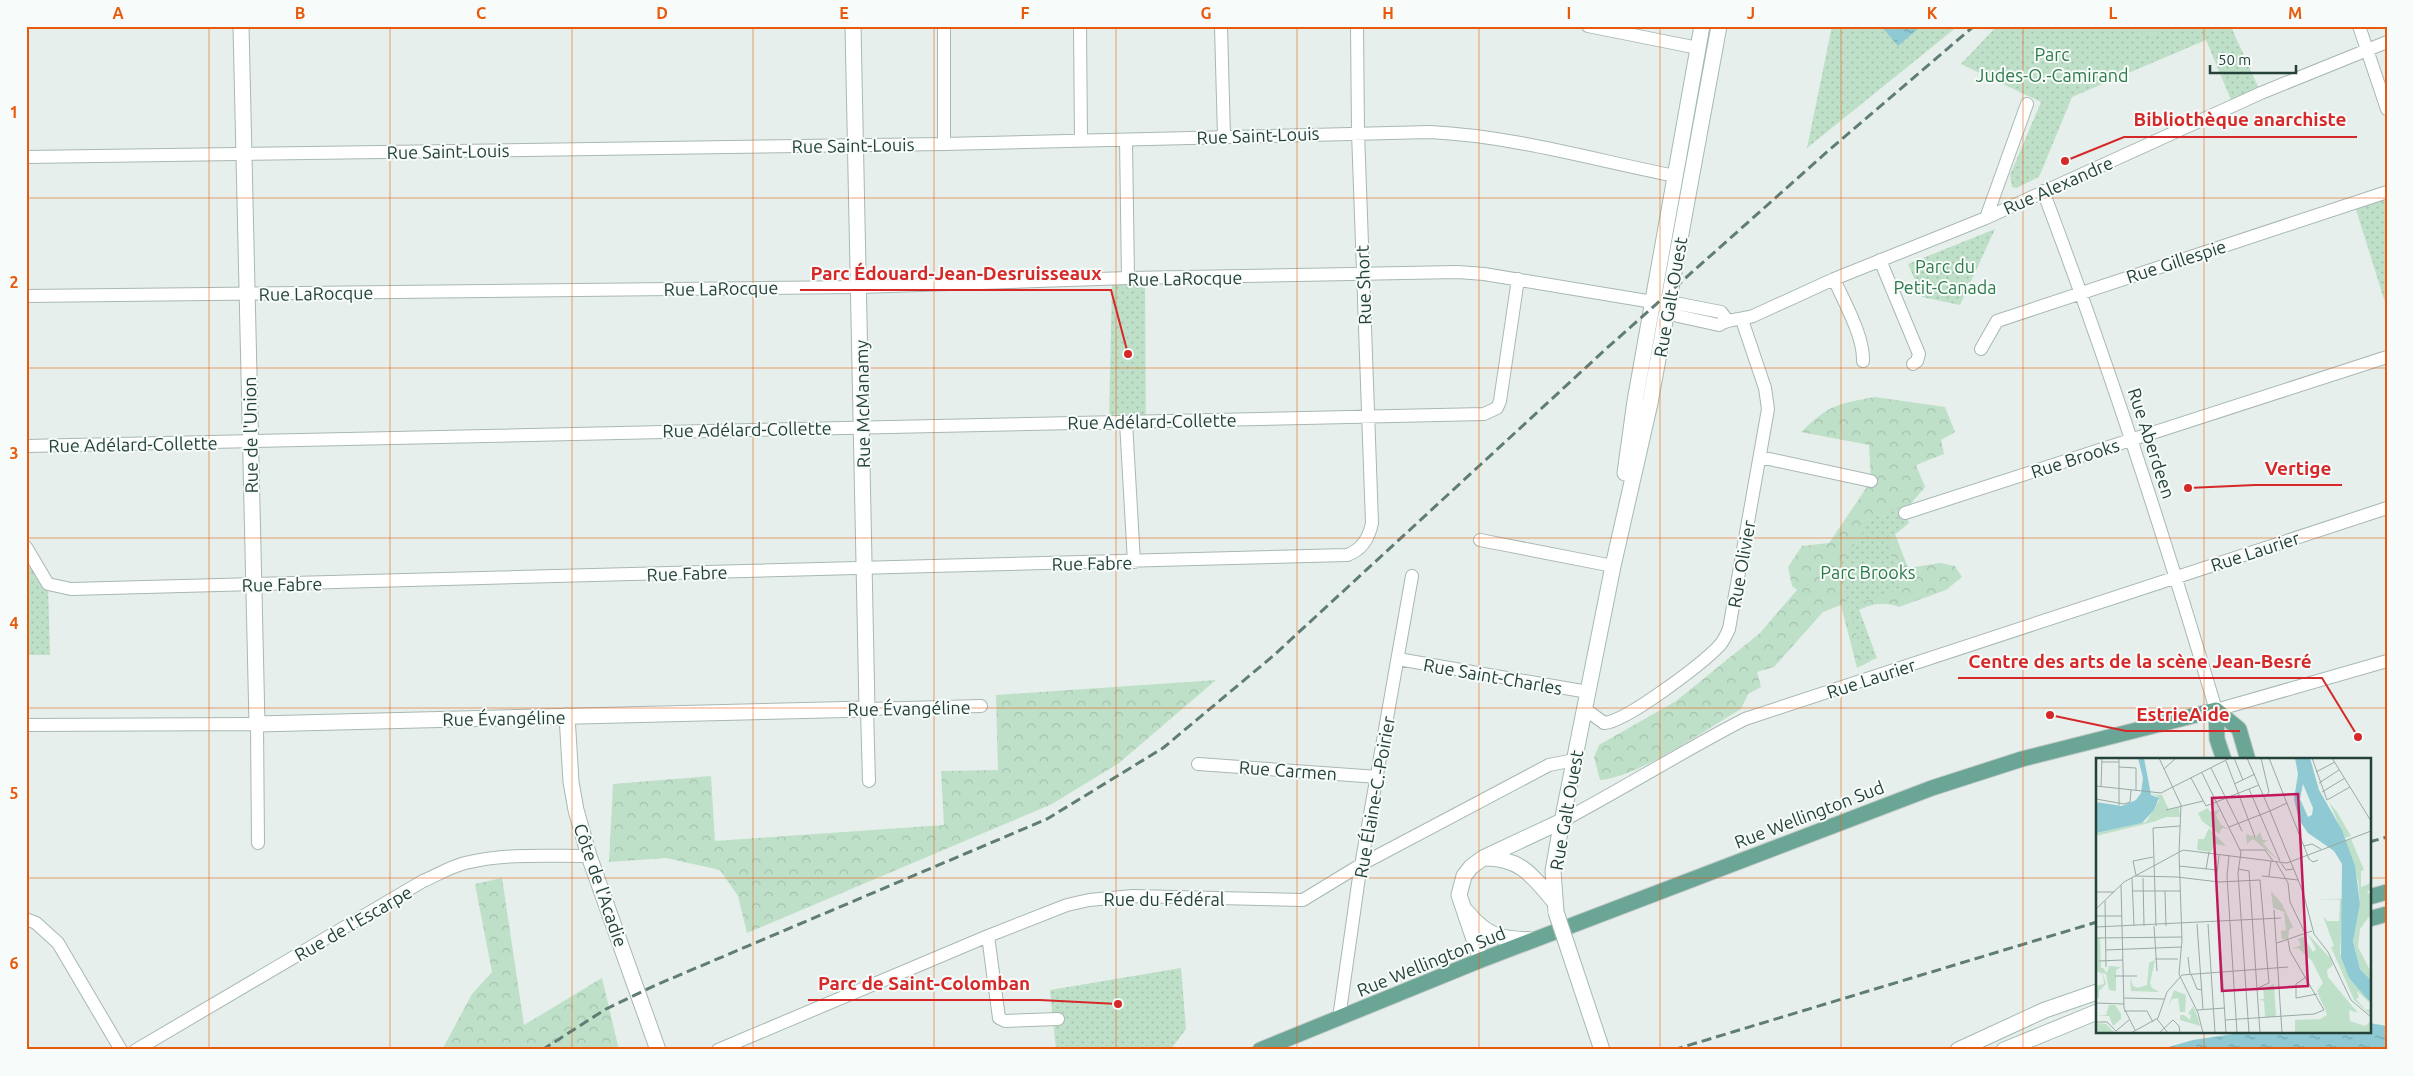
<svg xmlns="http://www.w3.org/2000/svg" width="2413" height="1076" font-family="Ubuntu,sans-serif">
<defs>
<pattern id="forest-crowns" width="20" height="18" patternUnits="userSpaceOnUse" patternTransform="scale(1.25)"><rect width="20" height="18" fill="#bfe0c8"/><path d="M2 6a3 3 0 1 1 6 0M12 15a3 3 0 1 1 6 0" fill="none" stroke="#a4c1ad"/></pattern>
<pattern id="park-dots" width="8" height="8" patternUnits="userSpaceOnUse" patternTransform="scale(1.25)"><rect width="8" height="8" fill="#bfe0c8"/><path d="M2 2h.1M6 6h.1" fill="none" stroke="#a4c1ad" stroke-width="1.8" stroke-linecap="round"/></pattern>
<pattern id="water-ripples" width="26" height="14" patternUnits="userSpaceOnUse" patternTransform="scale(1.25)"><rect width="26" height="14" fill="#8ec9d4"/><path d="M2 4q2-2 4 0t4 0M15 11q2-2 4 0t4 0" fill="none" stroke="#74a5ad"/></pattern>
</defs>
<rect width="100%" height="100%" fill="#e6efeb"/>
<path fill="url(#forest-crowns)" d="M1875,397L1945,407L1955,432L1941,440L1944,454L1916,465L1925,487L1892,526L1908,568L1940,563L1955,566L1962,577L1946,590L1899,607C1884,601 1869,604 1856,612L1871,661L1857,668L1841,605L1823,612L1774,667L1757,672L1761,687L1748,694L1741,709C1706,729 1637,778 1600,780L1594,757L1599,745L1676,701L1760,633L1797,590L1792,586L1788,567L1802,546L1829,543L1871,481L1869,445L1801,432C1829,405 1836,404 1875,397Z
M1216,680L1119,763L1052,804L747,933L738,896L720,870L666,858L609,862L613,784L711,776L715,841L944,825L941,771L998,770L996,695Z
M502,878L524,1025L602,978L619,1050H442L472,994L492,972L475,884Z"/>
<path fill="url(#park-dots)" d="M1832,26H1958L1807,148Z
M1997,26H2237L2232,29L2261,93L2234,107L2206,40L2072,97L2039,177L2016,188L2012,187L2010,175L2041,102L1961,64Z
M2387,192V309L2354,203Z
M1995,229L1960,305L1922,297L1908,264Z
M1145,278L1146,422H1109L1112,280Z
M1902,506L1909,523L1887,541L1901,589L1857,604L1877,658L1865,663L1837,570L1872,518Z
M26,547L48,584L50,655H26Z
M1181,968L1186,1029L1171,1049L1056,1050L1050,990Z"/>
<path fill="#bfe0c8" d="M2128,26H2160L2155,39Z"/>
<path fill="url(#water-ripples)" d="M1881,26H1921L1898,46Z
M2369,1023L2387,1026V1050H2158L2193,1040L2247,1032H2369Z"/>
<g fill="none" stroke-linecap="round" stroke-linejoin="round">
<defs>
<path id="minor" d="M944,26V144
M1080,26L1081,140
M1221,26L1224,137
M1588,26L1698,48
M2359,26L2387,109
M1126,140L1128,278
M26,157L944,144L1430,132C1513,136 1594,160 1675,176
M2043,191C2108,362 2164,535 2216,710L2387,661
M1986,218L2027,104
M1880,260L1919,354L1917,361L1913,364
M1834,279C1844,302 1864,336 1863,361
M26,296L860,287L1128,278L1458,272L1484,274L1653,302L1668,307L1678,316L1719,325C1729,318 1741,320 1753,316L1834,279L1986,218L2261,93L2387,42
M1668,307L1680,304L1721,312L1727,320
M1981,349L1997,321L2387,192
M1126,422L1134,562
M26,446L1484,414L1497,408L1500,401L1518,279
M1760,457L1871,481
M1905,513L2387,357
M1480,540L1613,566
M26,547L48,584L71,589L1347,555C1362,550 1369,538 1372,523L1358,132L1357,26
M1398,659L1588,692
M1585,709L1604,723C1626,722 1703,663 1719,646C1724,641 1726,635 1729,629L1768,409L1765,388L1742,320
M26,725L257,724L258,843
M1198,764L1378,777
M869,781L867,709L981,706
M1562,821C1624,788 1683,751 1745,719L2387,508
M26,919L36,923L58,943L121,1050
M988,936L999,1018L1005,1021L1058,1019
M1339,1018L1359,877L1412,576
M136,1050L423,881C437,875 450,867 465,863C505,853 548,856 589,856
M718,1050L988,936L1067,905L1089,900L1133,896L1303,900L1362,864L1549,765L1574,760"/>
<path id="tertiary" d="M241,26L257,724L867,709L853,26
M567,716L571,782L576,810L589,856L658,1050"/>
<path id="secondary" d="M1625,473L1635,401L1702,26
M1485,858C1520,858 1532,875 1553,900
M1467,912C1488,938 1502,939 1533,940
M1556,912L1553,871L1559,837L1613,566L1650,403L1719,26
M1481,960L1459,895L1464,876L1471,867L1483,858L1562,821
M1958,1050L2045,1010L2097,992
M2004,1050L2097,1012"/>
<path id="primary" d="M2216,710L2239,729L2248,760
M2216,710L2217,739L2224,760
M2369,897L2387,892
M2369,919L2387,914
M1260,1050L1481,960L1932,788L2022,759L2216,710"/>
</defs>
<use href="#minor" stroke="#a8b8b2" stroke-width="14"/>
<use href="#tertiary" stroke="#a8b8b2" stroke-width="17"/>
<use href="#secondary" stroke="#a4bbb3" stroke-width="17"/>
<use href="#primary" stroke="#c2cac8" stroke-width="17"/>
<use href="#minor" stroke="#fff" stroke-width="12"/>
<use href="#tertiary" stroke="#fff" stroke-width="15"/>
<use href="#secondary" stroke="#fff" stroke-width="15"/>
<use href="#primary" stroke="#6aa596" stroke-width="15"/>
<path stroke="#5f7d75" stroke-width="3" stroke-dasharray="10 5" stroke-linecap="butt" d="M2369,842L2387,837
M542,1050L606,1009L656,985L1047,819L1163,748L1273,656L1607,348L1828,151L1974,26
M1673,1050L2097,922"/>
<defs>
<path id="secondary-bridge" d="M1556,912L1602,1050"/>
</defs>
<use href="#secondary-bridge" stroke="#a4bbb3" stroke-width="17" stroke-linecap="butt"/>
<use href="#secondary-bridge" stroke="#fff" stroke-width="15"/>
</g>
<path fill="none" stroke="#e8590c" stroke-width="1" stroke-opacity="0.55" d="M209,26V1050M390,26V1050M572,26V1050M753,26V1050M934,26V1050M1116,26V1050M1297,26V1050M1479,26V1050M1660,26V1050M1841,26V1050M2023,26V1050M2204,26V760M26,198H2387M26,368H2387M26,538H2387M26,708H2387M26,878H2097M2369,878H2387M2204,1032V1050"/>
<g text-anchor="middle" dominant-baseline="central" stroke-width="4" stroke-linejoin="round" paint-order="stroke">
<g font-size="18" fill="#2d7a4b" stroke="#f7fbf9">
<text x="2052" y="54">Parc<tspan x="2052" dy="21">Judes-O.-Camirand</tspan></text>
<text x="1945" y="266">Parc du<tspan x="1945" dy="21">Petit-Canada</tspan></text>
<text x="1868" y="572">Parc Brooks</text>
</g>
<g font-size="18" fill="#24423a" stroke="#f7fbf9">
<text transform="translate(1258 135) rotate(-2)">Rue Saint-Louis</text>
<text transform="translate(853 145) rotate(-1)">Rue Saint-Louis</text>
<text transform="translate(448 151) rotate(-1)">Rue Saint-Louis</text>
<text transform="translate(2058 185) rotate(-24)">Rue Alexandre</text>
<text transform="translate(2176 261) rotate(-18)">Rue Gillespie</text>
<text transform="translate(1185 278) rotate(-1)">Rue LaRocque</text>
<text transform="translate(1363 285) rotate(-92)">Rue Short</text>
<text transform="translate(721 288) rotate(-1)">Rue LaRocque</text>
<text transform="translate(316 293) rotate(-1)">Rue LaRocque</text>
<text transform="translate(1670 297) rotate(-80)">Rue Galt Ouest</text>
<text transform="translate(862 404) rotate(-91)">Rue McManamy</text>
<text transform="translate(1152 421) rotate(-1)">Rue Adélard-Collette</text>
<text transform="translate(747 429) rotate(-1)">Rue Adélard-Collette</text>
<text transform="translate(250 435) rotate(-91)">Rue de l'Union</text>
<text transform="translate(2152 443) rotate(72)">Rue Aberdeen</text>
<text transform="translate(133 444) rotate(-1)">Rue Adélard-Collette</text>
<text transform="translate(2075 458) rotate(-18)">Rue Brooks</text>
<text transform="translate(2255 551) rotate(-18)">Rue Laurier</text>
<text transform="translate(1092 563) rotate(-1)">Rue Fabre</text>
<text transform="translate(1741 564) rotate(-80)">Rue Olivier</text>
<text transform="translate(687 573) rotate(-2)">Rue Fabre</text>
<text transform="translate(282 584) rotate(-1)">Rue Fabre</text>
<text transform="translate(1493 676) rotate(10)">Rue Saint-Charles</text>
<text transform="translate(1871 678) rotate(-18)">Rue Laurier</text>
<text transform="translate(909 708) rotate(-1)">Rue Évangéline</text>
<text transform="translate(504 718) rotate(-1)">Rue Évangéline</text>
<text transform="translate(1288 770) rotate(4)">Rue Carmen</text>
<text transform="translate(1374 797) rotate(-80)">Rue Élaine-C.-Poirier</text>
<text transform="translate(1566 810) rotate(-80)">Rue Galt Ouest</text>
<text transform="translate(1809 814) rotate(-21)">Rue Wellington Sud</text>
<text transform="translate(601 885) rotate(71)">Côte de l'Acadie</text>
<text x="1164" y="899">Rue du Fédéral</text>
<text transform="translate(353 923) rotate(-30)">Rue de l'Escarpe</text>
<text transform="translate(1431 961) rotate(-22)">Rue Wellington Sud</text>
</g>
</g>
<g transform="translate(2096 758)">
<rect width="275" height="275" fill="#e6efeb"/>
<path d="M233,44L241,54L255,78L249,80ZM164,74L167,82H172L167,85L182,102L157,81L151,86L150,76L160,79ZM255,81L268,112L265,113V129L275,125V131L271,134L275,137V156L264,171L262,189L275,214V222L264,211L257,182L264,146L262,123L250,83ZM175,133L186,146L197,169L193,172L192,181H186L185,173L190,172L188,154L177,150ZM247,141L244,195L253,220L267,234L275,246L261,233L263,239L260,241L270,252L275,251V257L258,242L235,189L238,188L227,158L231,163H243L244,142H222ZM211,175L235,201L237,207L231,212L232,219L262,255L253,252L254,263L269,268L275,263V275H199V262L224,261L231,257L229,251L232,248L221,233L227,225L216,203L202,190L195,191L205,187L202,181L208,179L217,194L220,191ZM59,202L54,225L56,230L63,234L35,233L34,219L37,228L42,230L51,227L53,205ZM13,208L25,209L20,212V233L13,232L10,216L7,215L10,226L3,233V240H0V228L8,226L7,216L0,213V210H7L11,215ZM78,232L90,237L89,254H84L82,240L76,241L72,249ZM13,247H19L25,256V261L17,268L13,258H0L10,257ZM97,248L101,257L104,268L84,262V257H88L94,262L95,257L92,256Z" fill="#bfe0c8"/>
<path d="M55,36L66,37L73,52L83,49L84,59H70L57,64L0,78V75L50,64L63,43L61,38ZM112,50L114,54L124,52L120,57L125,67L133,71L126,70L123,76L106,63L102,55ZM113,70L130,88L119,86L115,94L101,92L102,81H108ZM0,180H4L5,210H0ZM178,226L180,259H169L168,243L162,241H168L167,230ZM231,228L246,252L229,251L222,236ZM0,265L10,266L19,275H0Z" fill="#bfe0c8"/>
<path d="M42,0H48L55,37L63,40L58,52L46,65L0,75V44L26,48L40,42L45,35L47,20ZM199,0H214L223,32L246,72L259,108L264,146L257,183L264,211L275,222V245L253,220L245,199L246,106L238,93L212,75L203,62L198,41L202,16ZM207,26L217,50L216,57L212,59L204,41Z" fill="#8ec9d4" fill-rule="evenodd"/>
<path fill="none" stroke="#98aaa4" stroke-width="1" d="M63,0L85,47L83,95M138,0L147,22M165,0L173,34L169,39M173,0L213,101L217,104L222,102M216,0L231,42L254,29M236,0L275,63M130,3L159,79M6,4H23M23,9L40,10V32M115,10L146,73M68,11L80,0M220,14L239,4M106,15L145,94L142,115L153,275M95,20L110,48L163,27M223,25L243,12M138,26L159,16M0,28L65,35L134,0M5,28L6,0M153,31L184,103M226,34L249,20M0,41L28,46L34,44L35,32M23,47V0M70,52L107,43M174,53L207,134L218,176L232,194L255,242L275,259M174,53L191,45M133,69L174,53L151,0M208,88L216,86L225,91M144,92H169L177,103M83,95L86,182L83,216L102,255L107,275M133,98L131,118L141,275M180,104L192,125L194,144L209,175M185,105L190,112L197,111M83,108L121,112M110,111L113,94M142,111L153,113L164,275M40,117L37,103L57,99M39,118L81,119L123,124L164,122L173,225L162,230M166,118L202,122M173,118L175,103M36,120L38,168M47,120L48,168M120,124L123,97M25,127L28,250L39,272M37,133H85M69,133L70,168M0,134H18M9,143L10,209M0,151L28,124L87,92L191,105L275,73M178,152L186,275M0,158H26M123,165L130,275M101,166L107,251M112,166L119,275M58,168L61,213M60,168L57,70L84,68M0,169L185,160M0,180L86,179M181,185L216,173M10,192L85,189M92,199L94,216M59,201H82M3,203L27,202M95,216L101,231L106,232M19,218H41M210,219L200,226V240L221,236M28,240L68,241M0,245L28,246M101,252L129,250M28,253H51L57,264M61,261L72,275M129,262L218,256L228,252L194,193L192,182M0,264H11L20,273L33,262M35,275L62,260L71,234L86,217L192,209M63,275L77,262L83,268L84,275"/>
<path fill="#c2185b" fill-opacity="0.15" stroke="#c2185b" stroke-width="2.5" d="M202,36L212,228L126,233L116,40Z"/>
<rect width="275" height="275" fill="none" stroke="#24423a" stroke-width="2.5"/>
</g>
<path fill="none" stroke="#d62828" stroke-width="2" d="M2065 161L2124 137H2357M1128 354L1111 290H800M2188 488L2255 485H2342M2358 737L2322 678H1958M2050 715L2126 731H2240M1118 1004L1040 1000H808"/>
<g fill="#d62828" stroke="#f7fbf9" stroke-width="2">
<circle cx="2065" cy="161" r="5"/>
<circle cx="1128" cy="354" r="5"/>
<circle cx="2188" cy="488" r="5"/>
<circle cx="2358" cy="737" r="5"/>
<circle cx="2050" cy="715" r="5"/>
<circle cx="1118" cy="1004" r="5"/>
</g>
<g font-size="19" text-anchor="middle" font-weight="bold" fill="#d62828" stroke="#f7fbf9" stroke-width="4" stroke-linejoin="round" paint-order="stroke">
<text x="2240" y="126">Bibliothèque anarchiste</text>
<text x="956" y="280">Parc Édouard-Jean-Desruisseaux</text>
<text x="2298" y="475">Vertige</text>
<text x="2140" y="668">Centre des arts de la scène Jean-Besré</text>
<text x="2183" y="721">EstrieAide</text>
<text x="924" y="990">Parc de Saint-Colomban</text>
</g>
<rect width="2413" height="1076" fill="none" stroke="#f7fbf9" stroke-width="55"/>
<path d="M2210 65v8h86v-8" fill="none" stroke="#24423a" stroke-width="2.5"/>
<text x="2218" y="65" font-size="15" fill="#24423a" stroke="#f7fbf9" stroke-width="4" paint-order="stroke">50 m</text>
<rect x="28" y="28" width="2358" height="1020" fill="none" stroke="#e8590c" stroke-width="2"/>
<g font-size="16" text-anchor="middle" font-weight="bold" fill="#e8590c">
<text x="118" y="19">A</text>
<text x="300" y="19">B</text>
<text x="481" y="19">C</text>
<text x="662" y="19">D</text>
<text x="844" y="19">E</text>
<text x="1025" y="19">F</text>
<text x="1206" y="19">G</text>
<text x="1388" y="19">H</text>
<text x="1569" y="19">I</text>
<text x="1751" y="19">J</text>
<text x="1932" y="19">K</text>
<text x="2113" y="19">L</text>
<text x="2295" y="19">M</text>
<text x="14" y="118">1</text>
<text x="14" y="288">2</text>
<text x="14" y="459">3</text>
<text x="14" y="629">4</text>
<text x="14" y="799">5</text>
<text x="14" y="969">6</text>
</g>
</svg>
